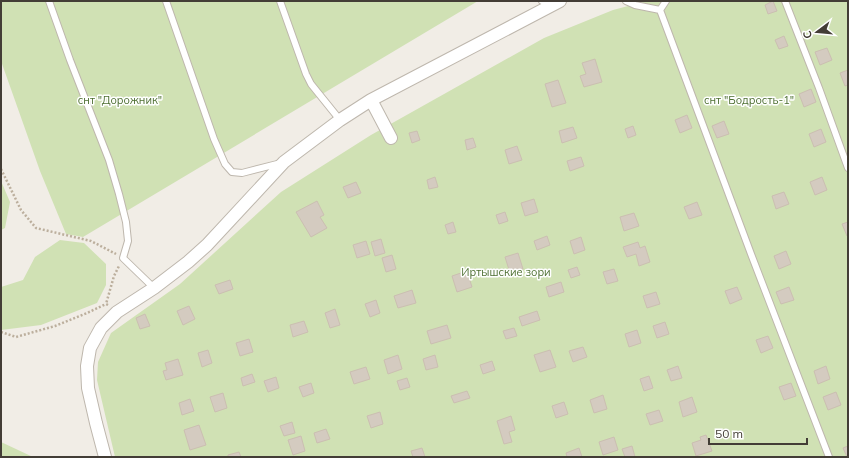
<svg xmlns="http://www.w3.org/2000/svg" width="849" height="458" font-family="Mulish,sans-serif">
<rect width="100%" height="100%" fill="#f1ede6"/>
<path fill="#d0e1b4" d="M1,1H478L83,237L66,234L40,171L1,61Z
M647,1H848V457H115L97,380L98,362L111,333L180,284L281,192L371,135L544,38L613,10Z
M1,181L10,202L5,228L1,230Z
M60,240L84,243L106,264V285L97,303L41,325L1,330V287L23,280L35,257Z
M1,442L33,457H1Z"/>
<path fill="#d4cbc0" stroke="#cbbfb1" d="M773,1L777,11L768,14L765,5Z
M784,36L788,46L779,49L775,40Z
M827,48L832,60L820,65L815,52Z
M595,59L602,82L584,87L580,76L586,74L582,63Z
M848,70V85L845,86L840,73Z
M558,80L566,103L552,107L545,84Z
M811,89L816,102L804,107L799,94Z
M687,115L692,128L680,133L675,120Z
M724,121L729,134L717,138L712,126Z
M633,126L636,135L628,138L625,129Z
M573,127L577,138L562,143L559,131Z
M821,129L826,142L814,147L809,134Z
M417,131L420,140L412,143L409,133Z
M473,138L476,147L467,150L465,140Z
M517,146L522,160L509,164L505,150Z
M581,157L584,166L570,171L567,161Z
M435,177L438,187L429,189L427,180Z
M822,177L827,190L815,195L810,182Z
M356,182L361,193L348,198L343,187Z
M784,192L789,204L776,209L772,196Z
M534,199L538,212L525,216L521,203Z
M317,201L324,215L320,217L327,228L311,237L296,212Z
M697,202L702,215L689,219L684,207Z
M505,212L508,221L499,224L496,215Z
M634,213L639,226L624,231L620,217Z
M453,222L456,232L448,234L445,225Z
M848,222V236H847L842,224Z
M547,236L550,245L537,250L534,241Z
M581,237L585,250L574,254L570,241Z
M381,239L385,253L375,256L371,242Z
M366,241L370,254L357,258L353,245Z
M638,242L640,248L645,246L650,262L639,266L636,254L627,257L623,247Z
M786,251L791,264L779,269L774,256Z
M518,253L523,269L510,273L505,257Z
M392,255L396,269L386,272L382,258Z
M577,267L580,275L571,278L568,270Z
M614,269L618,281L607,284L603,272Z
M467,271L472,287L457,292L452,276Z
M230,280L233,289L219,294L215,285Z
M561,282L564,292L549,297L546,287Z
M737,287L742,299L730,304L725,291Z
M789,287L794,300L781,304L776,292Z
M412,290L416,303L398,308L394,296Z
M656,292L660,304L647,308L643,296Z
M376,300L380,313L370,317L365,304Z
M189,306L195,319L183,325L177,311Z
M335,309L340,325L330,328L325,313Z
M537,311L540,320L522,326L519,317Z
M145,314L150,326L140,329L136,318Z
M304,321L308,332L293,337L290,325Z
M665,322L669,334L657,338L653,326Z
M447,325L451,338L431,344L427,331Z
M514,328L517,336L506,339L503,331Z
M637,330L641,343L629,347L625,334Z
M768,336L773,348L761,353L756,340Z
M249,339L253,352L240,356L236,343Z
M583,347L587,357L573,362L569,351Z
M208,350L212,363L202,367L198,353Z
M550,350L556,367L540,372L534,355Z
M398,355L402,369L388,374L384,360Z
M435,355L438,367L426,370L423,359Z
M178,359L183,375L166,380L163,371L167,370L165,363Z
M492,361L495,370L483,374L480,365Z
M678,366L682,378L671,381L667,370Z
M826,366L830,379L818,384L814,371Z
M366,367L370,379L354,384L350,372Z
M252,374L255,382L243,386L241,378Z
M649,376L653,388L644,391L640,379Z
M276,377L279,388L268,392L264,381Z
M407,378L410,387L400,390L397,381Z
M311,383L314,393L303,397L299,387Z
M791,383L796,396L784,400L779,387Z
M467,391L470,398L454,403L451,396Z
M836,392L841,405L828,410L823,397Z
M223,393L227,408L215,412L210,397Z
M603,395L607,409L594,413L590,400Z
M692,397L697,412L683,417L679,402Z
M190,399L194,411L182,415L179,403Z
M564,402L568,414L556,418L552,406Z
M659,410L663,421L650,425L646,414Z
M380,412L383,424L371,428L367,416Z
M511,416L515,430L509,432L512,442L504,444L497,421Z
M292,422L295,433L284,436L280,426Z
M199,425L206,445L190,450L184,430Z
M326,429L330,439L317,443L314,433Z
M706,435L712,451L696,456L692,443L701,440L700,437Z
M301,436L305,451L293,455L288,440Z
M614,437L618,450L603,455L599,442Z
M632,446L635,457H625L622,449Z
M848,446V457H847L843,448Z
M422,448L425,457H413L411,451Z
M579,448L582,457H567L566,453Z
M239,452L241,457H228V455Z"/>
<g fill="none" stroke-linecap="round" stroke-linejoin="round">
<defs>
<path id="lane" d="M49,1L70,60L109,160L119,194L126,222L128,241L123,258L154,288
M166,1L214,139L225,164L232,172L242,173L281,163
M280,1L306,74L311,84L340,120
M542,1L551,6
M626,1L635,5L660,10L666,1
M785,1L819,88L848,168
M660,10L751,254L829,457"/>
<path id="street" d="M371,100L391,138
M105,457L96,423L88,388L87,366L90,348L101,328L117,312L154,288L188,262L207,245L284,162L340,120L371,100L560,1"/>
</defs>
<use href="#lane" stroke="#beb7ad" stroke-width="8"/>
<use href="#street" stroke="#beb7ad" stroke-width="14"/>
<path stroke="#bcaf9d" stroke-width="2.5" stroke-dasharray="2 2" stroke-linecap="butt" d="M1,169L21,210L36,228L91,241L116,254
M108,305L106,304L114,276L119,266
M1,332L16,337L55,326L87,313L106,304"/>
<use href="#lane" stroke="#fff" stroke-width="6"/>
<use href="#street" stroke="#fff" stroke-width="12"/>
</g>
<g text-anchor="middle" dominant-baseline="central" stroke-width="3" stroke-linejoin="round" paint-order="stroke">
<g font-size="11" fill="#4c6e30" stroke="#fff">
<text x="120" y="100">снт "Дорожник"</text>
<text x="749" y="100">снт "Бодрость-1"</text>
<text x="506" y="272">Иртышские зори</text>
</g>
</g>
<rect width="849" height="458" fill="none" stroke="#433d36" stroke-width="4"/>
<g transform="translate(817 32) rotate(254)" stroke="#ffffff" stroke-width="3" paint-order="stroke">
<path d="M0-3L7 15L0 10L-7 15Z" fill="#433d36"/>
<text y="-6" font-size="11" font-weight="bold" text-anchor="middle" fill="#433d36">С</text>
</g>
<path d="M709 438v6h98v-6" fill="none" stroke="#433d36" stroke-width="2"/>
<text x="715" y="438" font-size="12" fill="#433d36" stroke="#ffffff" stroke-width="3" paint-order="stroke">50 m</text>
</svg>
